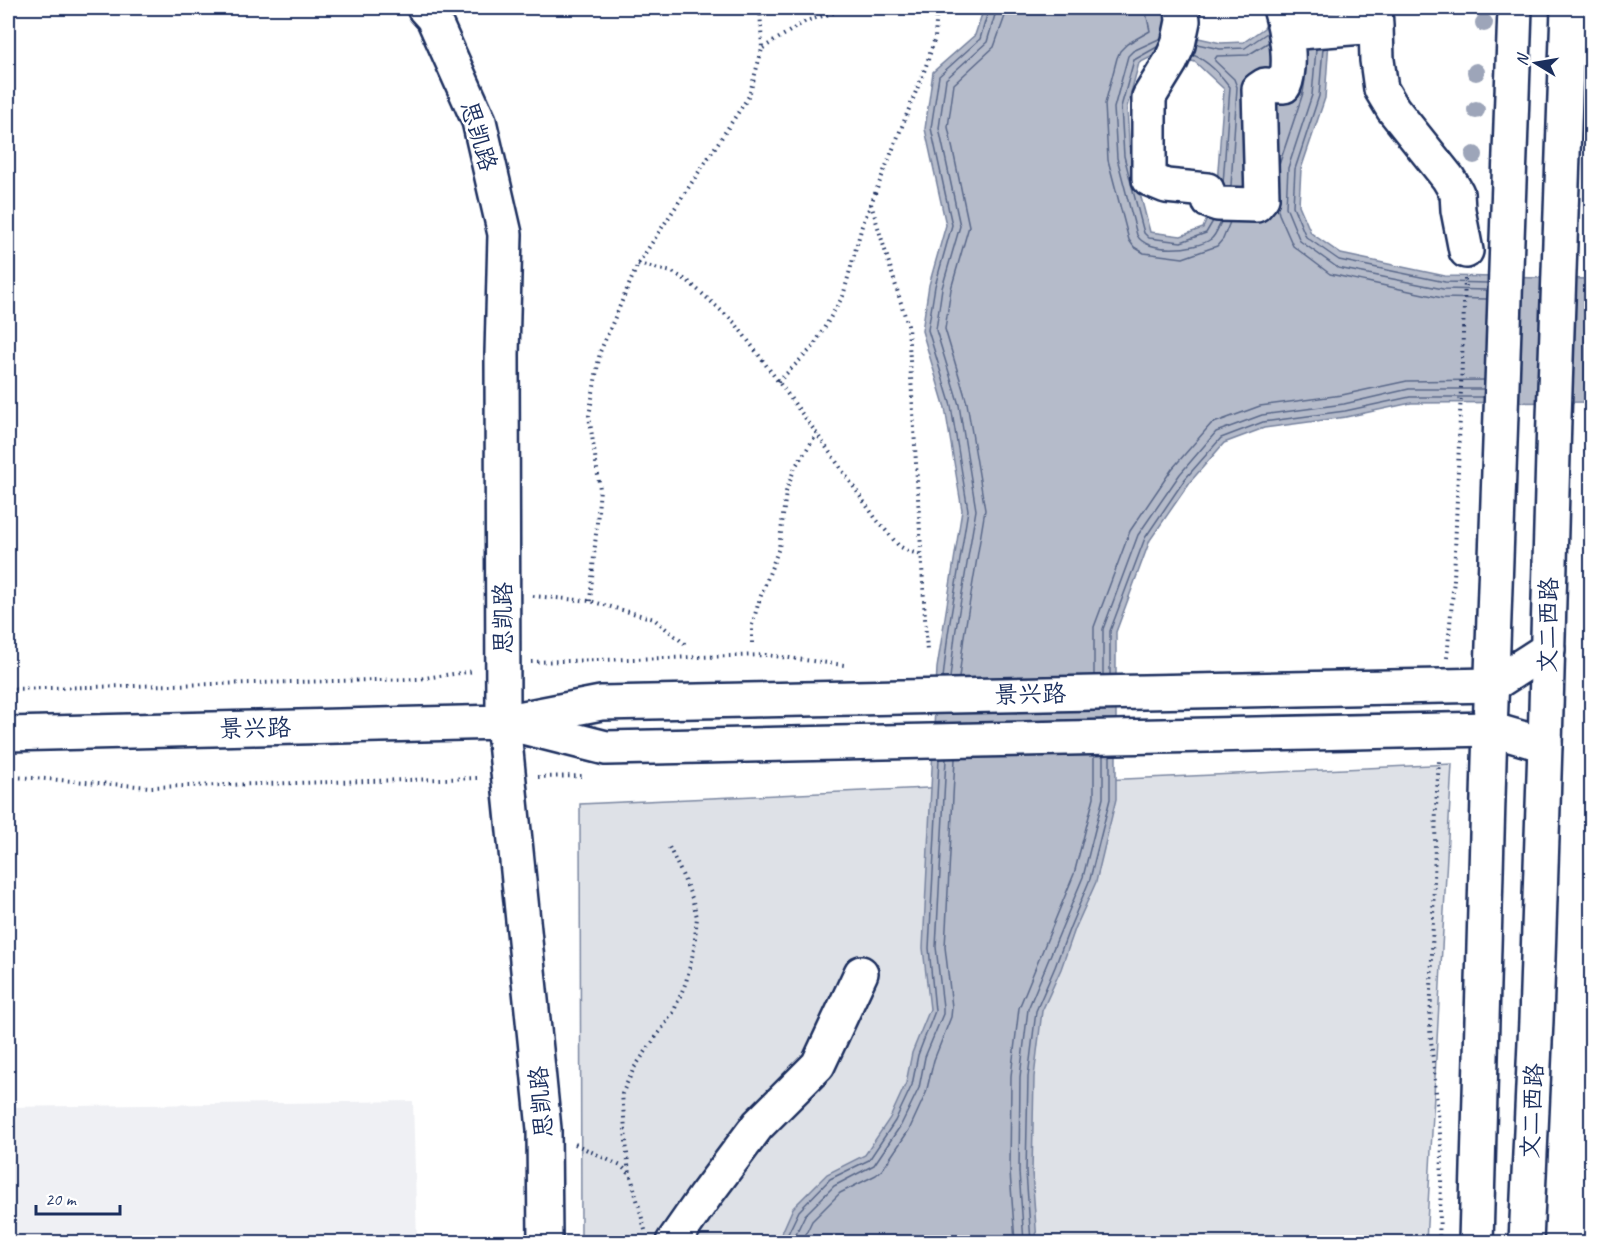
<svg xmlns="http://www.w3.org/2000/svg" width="1599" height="1250" font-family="Caveat,'LXGW WenKai TC',sans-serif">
<rect width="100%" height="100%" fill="#fff"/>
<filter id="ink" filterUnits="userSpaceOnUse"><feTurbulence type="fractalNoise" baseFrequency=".0167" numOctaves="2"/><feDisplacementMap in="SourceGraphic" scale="12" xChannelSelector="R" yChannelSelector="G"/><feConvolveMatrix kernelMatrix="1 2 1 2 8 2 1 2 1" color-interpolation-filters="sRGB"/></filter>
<g filter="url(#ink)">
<path fill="#eff0f4" d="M413,1101L417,1242H8V1107Z"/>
<path fill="#dee1e7" stroke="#7c88a2" stroke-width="1.5" d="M1452,764L1426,1242H581L580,804Z"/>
<path fill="#b5bbca" stroke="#77839f" stroke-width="1.5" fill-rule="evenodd" d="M984,8H1167L1194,37L1221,43L1244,42L1264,28L1275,8H1322L1330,26L1325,98L1301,169L1299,205L1311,233L1341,254L1445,276L1591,279V402L1411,403L1346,417L1264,428L1224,443L1190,482L1150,540L1116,632V799L1096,882L1075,929L1061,969L1042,1011L1034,1077L1032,1172L1037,1242H778L793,1208L827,1174L865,1155L890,1118L906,1083L912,1053L930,1009L923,948L937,668L962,510L945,408L922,331L929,285L946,225L925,129L933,72L975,35ZM1161,52L1195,62L1224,89L1218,170L1217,196L1203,228L1181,236L1150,232L1130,155L1127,107L1139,63Z"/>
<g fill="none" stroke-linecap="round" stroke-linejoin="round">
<path stroke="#596789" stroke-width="1.5" d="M1145,8L1150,31L1127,44L1120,51L1117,58L1105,104L1108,160L1129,240L1134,247L1144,253L1183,258L1217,246L1223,239L1230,222
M1161,38L1133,51L1128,56L1114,108L1117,158L1137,235C1146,254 1196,250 1211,239C1216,235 1218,228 1221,222
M1197,44L1220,49L1245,48L1267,33
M1157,47L1134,60L1121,107L1124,156L1144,233L1149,238L1181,242L1206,233L1213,221
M1323,48L1319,96L1295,169L1293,206L1306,237L1339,260L1445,282L1488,283
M1316,49L1312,95L1288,168L1286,207L1300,241L1338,268L1443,289L1487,290
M1193,55C1207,60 1222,76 1230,87L1223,184
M1279,165L1303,93L1305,80
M1231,186L1237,87L1234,79L1215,61V59L1217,56L1248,55L1269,42
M1277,206L1279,214L1293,246L1330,274L1442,298L1487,299
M1094,675V627L1130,531L1172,469L1211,424L1260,406L1342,395L1407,381L1484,380
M1103,675V629L1138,535L1180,474L1216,432L1262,415L1344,404L1409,389H1484
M1110,675V631L1145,538L1185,479L1221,438L1263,422L1345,411L1410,397H1484
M943,678L948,634L968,510L951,406L928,330L935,286L952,225L931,128L939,76L980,39L989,8
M950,678L955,635L976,510L959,405L936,330L942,288L960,226L939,128L946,79L987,42L997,8
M959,678L964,636L985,510L967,403L945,329L951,289L969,226L948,127L954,84L994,47L1005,16L1006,8
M784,1242L799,1211L830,1179L869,1160L895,1121L912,1085L918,1055L935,1011L929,948L939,759
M792,1242L805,1215L834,1186L874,1165L901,1125L919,1088L925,1057L943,1014V1007L936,947L946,759
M802,1242L812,1221L840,1193L876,1175L882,1170L909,1130L926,1093L934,1060L951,1017L952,1007L945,947L955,759
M1015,1242L1010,1172L1011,1076L1019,1008L1074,874L1094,797V756
M1024,1242L1019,1172L1020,1077L1028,1009L1083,877L1103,798V755
M1031,1242L1026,1172L1028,1077L1036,1011L1055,967L1070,927L1090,879L1110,799V755"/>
<defs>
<path id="minor" d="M424,8L433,18L479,121L505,234L502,354L503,722L544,1129L545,1242
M1182,8L1183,21L1178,45L1171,61L1149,97V179L1166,186L1207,190L1209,201L1218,204L1256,205L1262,198L1259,89L1265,85L1284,86C1293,65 1286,29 1280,8
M1376,26L1377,60L1381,89L1393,109L1448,178L1457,193L1458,210L1466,251
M1287,33L1376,26L1375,8
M511,724L606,748L1490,729L1545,745
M8,734L503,722L601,703L1492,685L1548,649
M673,1242L705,1196L758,1125L818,1065L861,973"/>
<path id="major" d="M1476,1242L1489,761L1515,8
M1526,1242L1536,1020L1545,745L1554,418L1568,8"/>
</defs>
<use href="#minor" stroke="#1b2f5e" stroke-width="38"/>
<use href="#major" stroke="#1b2f5e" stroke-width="38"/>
<path stroke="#1b2f5e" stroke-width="4" stroke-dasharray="1.5 4.5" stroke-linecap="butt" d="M763,48L806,21L846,9L855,8
M871,204L908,326L927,652
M638,264L672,272L688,281L735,323L817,434L876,519L899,546L908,551L922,555
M778,382L813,347L843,296L862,226L925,69L935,38L937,8
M533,596L590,601L654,619L686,645
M590,601L600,489L589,416L600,352L638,264L749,96L762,49L760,8
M752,643V625L760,598L779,548L786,492L795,467L817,434
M1447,658L1454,579L1465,279
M531,662L766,655L844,665
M8,689L418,679L474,671
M8,777L34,778L150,787L479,778
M538,777L584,776
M575,1144L621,1166L631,1175
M645,1230L628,1165L622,1094L634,1068L673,1013L686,982L694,949L697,917L692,898L681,872L669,847
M1439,1242L1442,1155L1430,1029L1436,807L1439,761"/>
<use href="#minor" stroke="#fff" stroke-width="33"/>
<use href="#major" stroke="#fff" stroke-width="33"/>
</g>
<g fill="#9da5b9">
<circle cx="1484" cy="23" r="9"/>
<circle cx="1476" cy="72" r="9"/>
<circle cx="1476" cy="110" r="9"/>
<circle cx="1474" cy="155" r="9"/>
</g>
</g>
<g text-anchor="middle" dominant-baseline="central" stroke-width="4.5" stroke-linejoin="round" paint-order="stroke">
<g font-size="24" fill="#1b2f5e" stroke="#fff">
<text transform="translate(479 136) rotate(73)">思凯路</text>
<text transform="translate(503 618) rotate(-90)">思凯路</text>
<text transform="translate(1548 625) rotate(-89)">文二西路</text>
<text transform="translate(1030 694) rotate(-1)">景兴路</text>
<text transform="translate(255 728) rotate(-1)">景兴路</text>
<text transform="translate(541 1102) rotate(-95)">思凯路</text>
<text transform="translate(1532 1111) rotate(-87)">文二西路</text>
</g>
</g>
<rect width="1599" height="1250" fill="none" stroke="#fff" stroke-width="30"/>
<rect x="15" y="15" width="1569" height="1220" fill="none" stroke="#1b2f5e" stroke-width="2" filter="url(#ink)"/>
<g transform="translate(1536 63) rotate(281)" stroke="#ffffff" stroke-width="4.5" paint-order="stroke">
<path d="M0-4.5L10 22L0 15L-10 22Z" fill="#1b2f5e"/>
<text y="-9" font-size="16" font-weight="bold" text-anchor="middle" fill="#1b2f5e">N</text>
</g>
<path d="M36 1205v9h84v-9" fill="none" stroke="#1b2f5e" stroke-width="3"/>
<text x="45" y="1205" font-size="18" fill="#1b2f5e" stroke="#ffffff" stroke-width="4.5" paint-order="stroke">20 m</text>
</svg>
